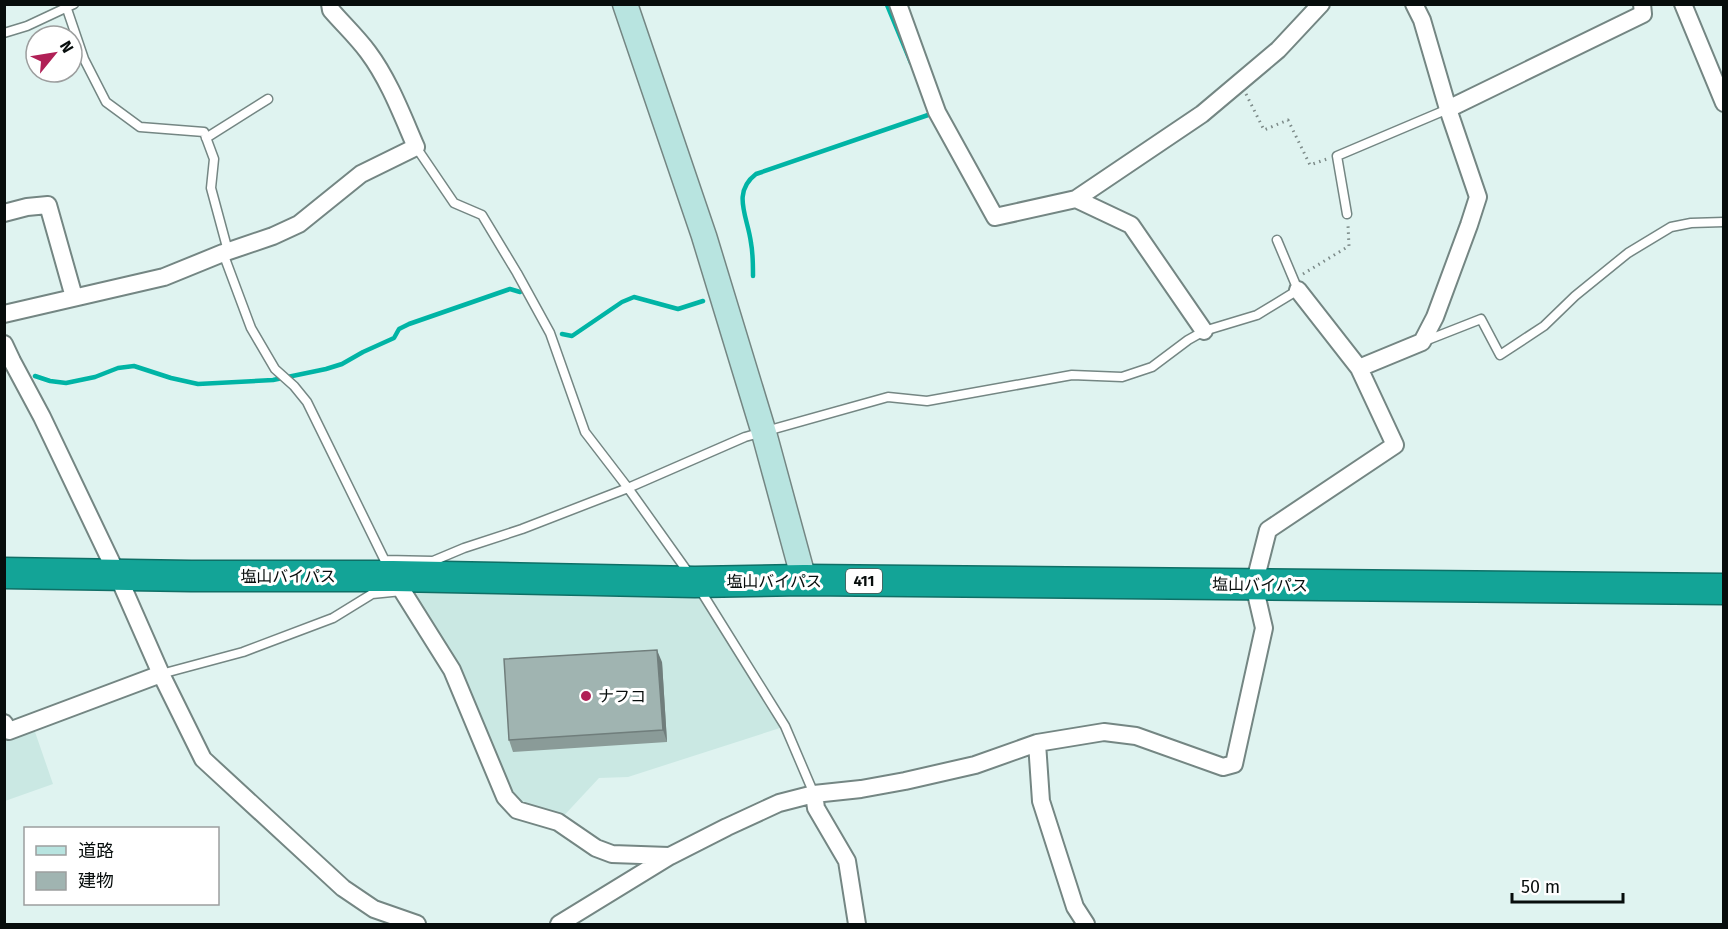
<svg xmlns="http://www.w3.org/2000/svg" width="1728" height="929" font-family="'Fira Sans','Noto Sans JP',sans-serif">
<rect width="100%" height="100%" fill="#dff3f0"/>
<path fill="#cae8e3" d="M412,589L589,597L703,596L754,675L780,728L628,777L599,778L558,822L517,810L452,670Z
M34,729L53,784L5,801L4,731Z"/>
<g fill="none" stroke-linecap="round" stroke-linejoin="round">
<path stroke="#00b4a5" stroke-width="4.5" d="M887,5L911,63
M753,276C753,265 753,253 751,243C748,217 731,193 756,174L931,114L929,110
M562,334L572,336L622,302L634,297L678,309L703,301
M35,376L50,381L66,383L95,377L118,368L134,366L171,378L198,384L273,380L326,369L342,364L363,352L394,338L399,329L409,324L510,289L520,292"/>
<defs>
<path id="lane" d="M67,9L84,59L106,102L140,127L204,132L214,159L211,188L228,251
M4,33L27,26L74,4
M206,138L268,99
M416,147L454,203L482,215L517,273L550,333L585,432L628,488L690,575
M1347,214L1337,156L1448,109
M223,253L251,328L275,369L294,386L307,402L387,565
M1425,341L1481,319L1500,355L1544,326L1575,296L1628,253L1671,227L1691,223L1724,222
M385,560L433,561L464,548L522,529L628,488L745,437L888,397L927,401L1072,375L1122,377L1152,367L1188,340L1204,331L1257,315L1298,290L1277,240
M699,588L785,726L814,794
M161,674L243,652L333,618L372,594L402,591"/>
<path id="street" d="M898,4L937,112L995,217L1076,199L1202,114L1278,50L1321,4
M1683,4L1724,103
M1448,109L1643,14L1642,4
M1076,199L1131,225L1204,331
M4,213L27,207L48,205L74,297
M4,314L164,277L223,253L273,236L299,224L361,174L416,147C402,115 389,80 368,52C357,37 343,24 331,10L330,4
M4,344L12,361L42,417L117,574L161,674L203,759L343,888L374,909L417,924
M1359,368L1422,342L1435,317L1469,225L1478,197L1448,109L1422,20L1414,4
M393,576L452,670L505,797L517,810L558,822L596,848L612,854L669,856
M4,723L9,731L161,674
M1037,743L1041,801L1075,907L1086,924
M814,794L816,808L847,861L857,924
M559,924L670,856L727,827L779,803L814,794L861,789L905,781L975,765L1037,743L1104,732L1136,736L1223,767L1234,764L1264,628L1254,585L1268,530L1395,445L1359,368L1298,290"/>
<path id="secondary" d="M625,4L704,236L764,433L804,580"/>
<path id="highway" d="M4,573L191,576H393L695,582L804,580L1724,589"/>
</defs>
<use href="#lane" stroke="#748683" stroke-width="11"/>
<use href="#street" stroke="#748683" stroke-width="20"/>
<use href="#secondary" stroke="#748683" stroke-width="27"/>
<use href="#highway" stroke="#0f6f66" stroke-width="33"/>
<path stroke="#7c8a88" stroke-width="3" stroke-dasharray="1.5 4.5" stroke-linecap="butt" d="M1246,94L1264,130L1288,120L1310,165L1327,159
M1303,274L1349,246L1348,225"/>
<use href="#lane" stroke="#fff" stroke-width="8"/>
<use href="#street" stroke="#fff" stroke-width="16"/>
<use href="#secondary" stroke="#b8e4e0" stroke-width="24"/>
<use href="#highway" stroke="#13a497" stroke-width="30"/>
</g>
<path fill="#8a9b98" d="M662,662L667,742L513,752L509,740Z"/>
<path fill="#707e7c" d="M657,650L662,662L667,742L663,730Z"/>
<path fill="#a0b4b1" stroke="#707e7c" stroke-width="1.5" d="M657,650L663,730L509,740L504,659Z"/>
<circle fill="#b02056" stroke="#fff" stroke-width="2" cx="586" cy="696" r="6"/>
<g text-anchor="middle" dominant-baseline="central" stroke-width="6" stroke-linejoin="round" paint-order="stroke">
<rect fill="#fff" stroke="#515655" stroke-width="1.5" x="846" y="569" width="36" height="24" rx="4.5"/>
<g font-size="15" font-weight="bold" fill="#070d0c">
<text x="864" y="581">411</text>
</g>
<g font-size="16" fill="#070d0c" stroke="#fff">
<text x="288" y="576">塩山バイパス</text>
<text x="774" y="581">塩山バイパス</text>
<text transform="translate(1260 585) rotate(1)">塩山バイパス</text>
</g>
<g font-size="16" fill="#070d0c" stroke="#fff" text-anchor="start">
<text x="598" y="696">ナフコ</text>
</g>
</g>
<rect width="1728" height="929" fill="none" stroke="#070d0c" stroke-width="12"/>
<rect x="24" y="827" width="195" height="78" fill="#ffffff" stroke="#9c9e9e" stroke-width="1.5"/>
<rect x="36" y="846" width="30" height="9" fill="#b8e4e0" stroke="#9c9e9e" stroke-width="1.5"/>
<text x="78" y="857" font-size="18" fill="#070d0c">道路</text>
<rect x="36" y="872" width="30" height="18" fill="#a0b4b1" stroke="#9c9e9e" stroke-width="1.5"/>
<text x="78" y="887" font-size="18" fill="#070d0c">建物</text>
<g transform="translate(54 54) rotate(60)"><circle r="28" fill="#ffffff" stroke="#9c9e9e" stroke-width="1.5"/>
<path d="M0-4.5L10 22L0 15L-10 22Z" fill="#b02056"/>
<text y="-9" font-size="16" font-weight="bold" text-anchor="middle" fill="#070d0c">N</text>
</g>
<path d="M1512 893v9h111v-9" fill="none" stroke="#070d0c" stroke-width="3"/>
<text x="1521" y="893" font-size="18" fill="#070d0c" stroke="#ffffff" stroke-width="4.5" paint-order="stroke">50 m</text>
</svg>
